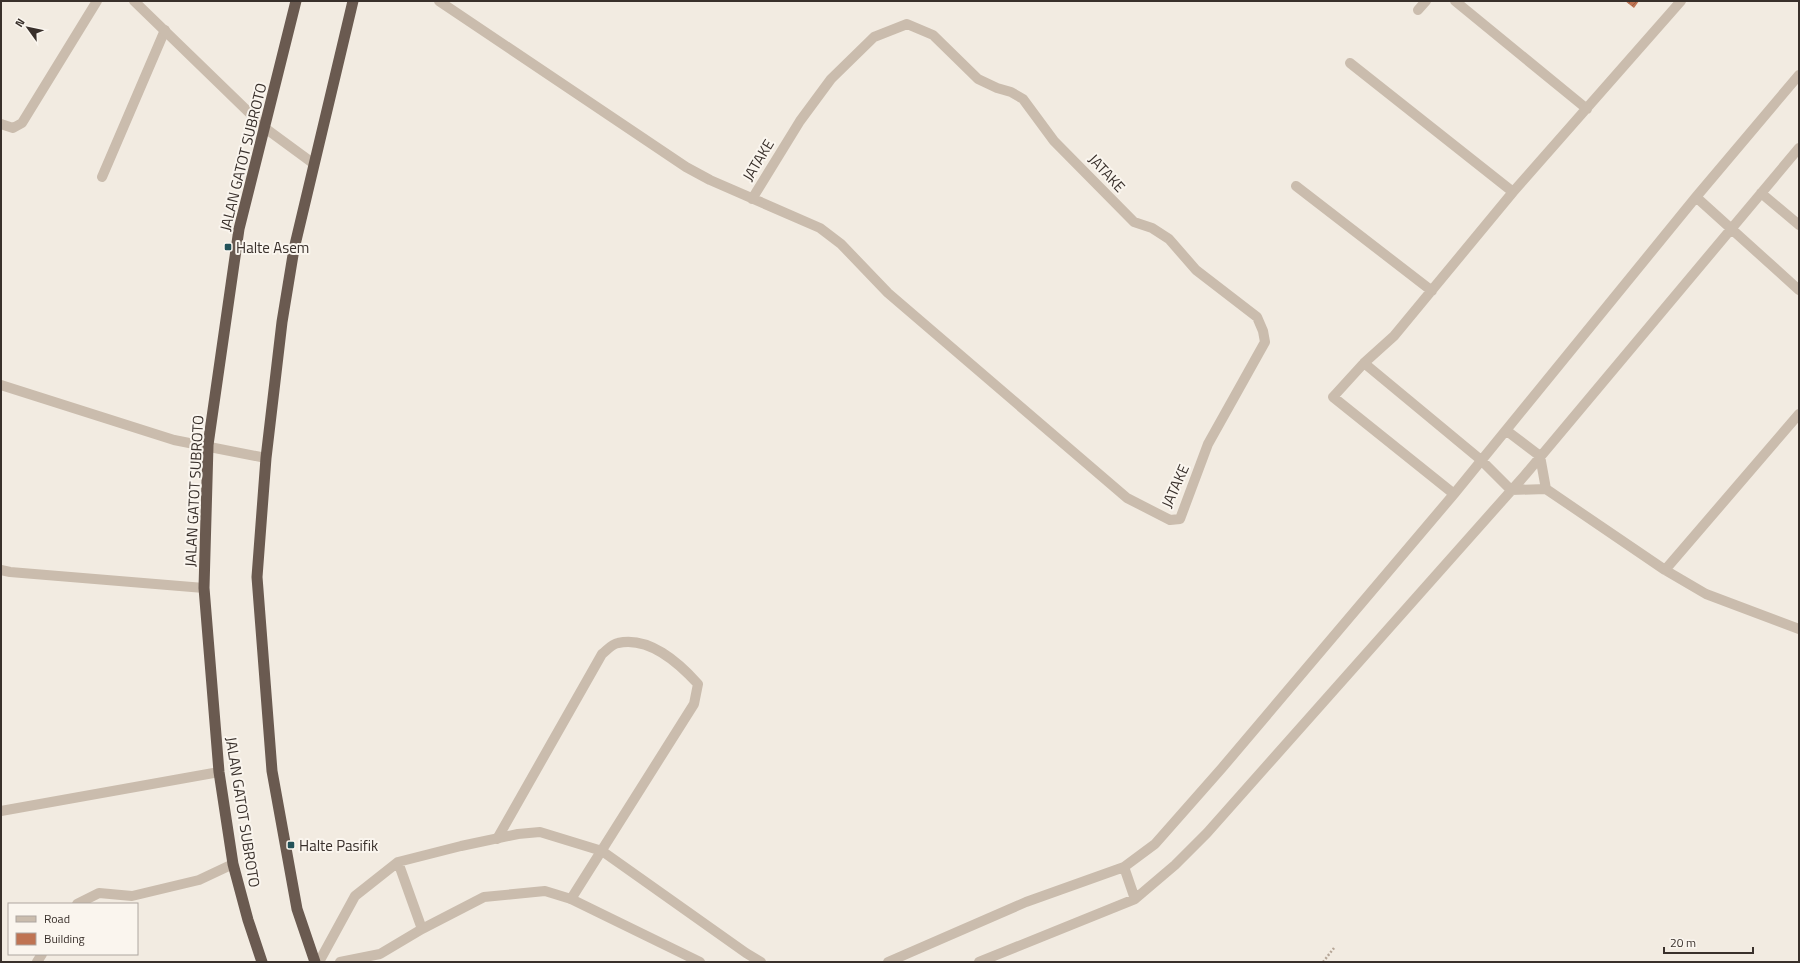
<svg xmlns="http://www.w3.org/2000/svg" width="1800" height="963" font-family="'Titillium Web',sans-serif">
<defs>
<pattern id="building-hatch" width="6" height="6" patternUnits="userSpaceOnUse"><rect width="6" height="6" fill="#bf7352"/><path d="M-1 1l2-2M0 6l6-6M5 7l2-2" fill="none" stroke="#9c5f44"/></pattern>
</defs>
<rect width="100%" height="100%" fill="#f2ebe1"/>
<path fill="url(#building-hatch)" d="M1625,1H1639L1634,8Z"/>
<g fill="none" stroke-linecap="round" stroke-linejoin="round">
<path stroke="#b6a697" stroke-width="2.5" stroke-dasharray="2 2" stroke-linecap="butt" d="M1323,962L1334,948"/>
<path stroke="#cabcad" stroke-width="10" d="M1,385L174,440L266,458
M1,811L219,772
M497,839L602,654C607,650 612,644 618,643C649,636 678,662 698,684L694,704L571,899"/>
<path stroke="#cabcad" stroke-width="10" d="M439,1L686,167L710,180L820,228L841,244L888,293L1127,498L1170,520L1180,519L1208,444L1265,342L1263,331L1257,317L1196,270L1169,239L1152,228L1134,222L1054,141L1023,99L1011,92L997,88L978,79L933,35L907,24L874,37L831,79L800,121L752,199
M1455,1L1587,109
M1418,10L1426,1
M1350,63L1513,192
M1,124L13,128L22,123L97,1
M102,177L165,30
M1296,186L1432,291
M1761,193L1799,225
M1696,197L1799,290
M1364,363L1481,460L1511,490L1546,489L1665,570L1706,594L1799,629
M1507,431L1540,456L1546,489
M1454,494L1333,397L1364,363L1394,336L1513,192L1681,1
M1,570L10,572L204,588
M1665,570L1799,414
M398,862L422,929
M1124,867L1135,899
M77,904L99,893L132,896L199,880L233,864
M37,962L42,954
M319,962L355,896L398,862L461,846L518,834L540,832L602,851L746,953L761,962
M340,962L380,954L422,929L484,897L545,891L571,899L700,962
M888,962L1026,902L1124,867L1155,844L1222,768L1454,494L1696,197L1799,75
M979,962L1135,899L1175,865L1207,833L1525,475L1799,148"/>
<path stroke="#cabcad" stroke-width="10" d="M134,1L265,128L314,164"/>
<path stroke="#6a5a50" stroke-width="11" d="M262,962L248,920L233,864L219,772L204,588L208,445L239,229L296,1
M315,962L297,909L272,771L257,577L266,458L282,322L294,249L353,1"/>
</g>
<g fill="#235259" stroke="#faf5ee" stroke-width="1.5">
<rect x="224" y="243" width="8" height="8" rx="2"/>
<rect x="287" y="841" width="8" height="8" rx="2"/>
</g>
<g text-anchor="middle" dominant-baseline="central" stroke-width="4" stroke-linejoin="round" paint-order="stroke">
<g font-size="15" fill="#39302b" stroke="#faf5ee">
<text transform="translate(243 157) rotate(-76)">JALAN GATOT SUBROTO</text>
<text transform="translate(758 160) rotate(-59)">JATAKE</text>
<text transform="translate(1107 173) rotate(47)">JATAKE</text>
<text transform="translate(1175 486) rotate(-66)">JATAKE</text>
<text transform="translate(194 491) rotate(-87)">JALAN GATOT SUBROTO</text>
<text transform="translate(243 812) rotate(81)">JALAN GATOT SUBROTO</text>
</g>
<g font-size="15" fill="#39302b" stroke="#faf5ee" text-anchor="start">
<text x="236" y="247">Halte Asem</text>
<text x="299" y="845">Halte Pasifik</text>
</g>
</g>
<rect width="1800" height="963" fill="none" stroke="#39302b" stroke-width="4"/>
<rect x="8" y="903" width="130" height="52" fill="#faf5ee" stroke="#ada6a0"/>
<rect x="16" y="916" width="20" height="6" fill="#cabcad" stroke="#ada6a0"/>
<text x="44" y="923" font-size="12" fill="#39302b">Road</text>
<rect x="16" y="933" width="20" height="12" fill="#bf7352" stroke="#ada6a0"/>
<text x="44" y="943" font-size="12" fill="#39302b">Building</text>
<g transform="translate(28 28) rotate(303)" stroke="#faf5ee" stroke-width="3" paint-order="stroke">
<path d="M0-3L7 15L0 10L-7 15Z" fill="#39302b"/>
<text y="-6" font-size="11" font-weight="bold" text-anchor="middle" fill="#39302b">N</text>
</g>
<path d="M1664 947v6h89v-6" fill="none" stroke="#39302b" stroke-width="2"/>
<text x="1670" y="947" font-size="12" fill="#39302b" stroke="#faf5ee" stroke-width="3" paint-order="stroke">20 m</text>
</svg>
